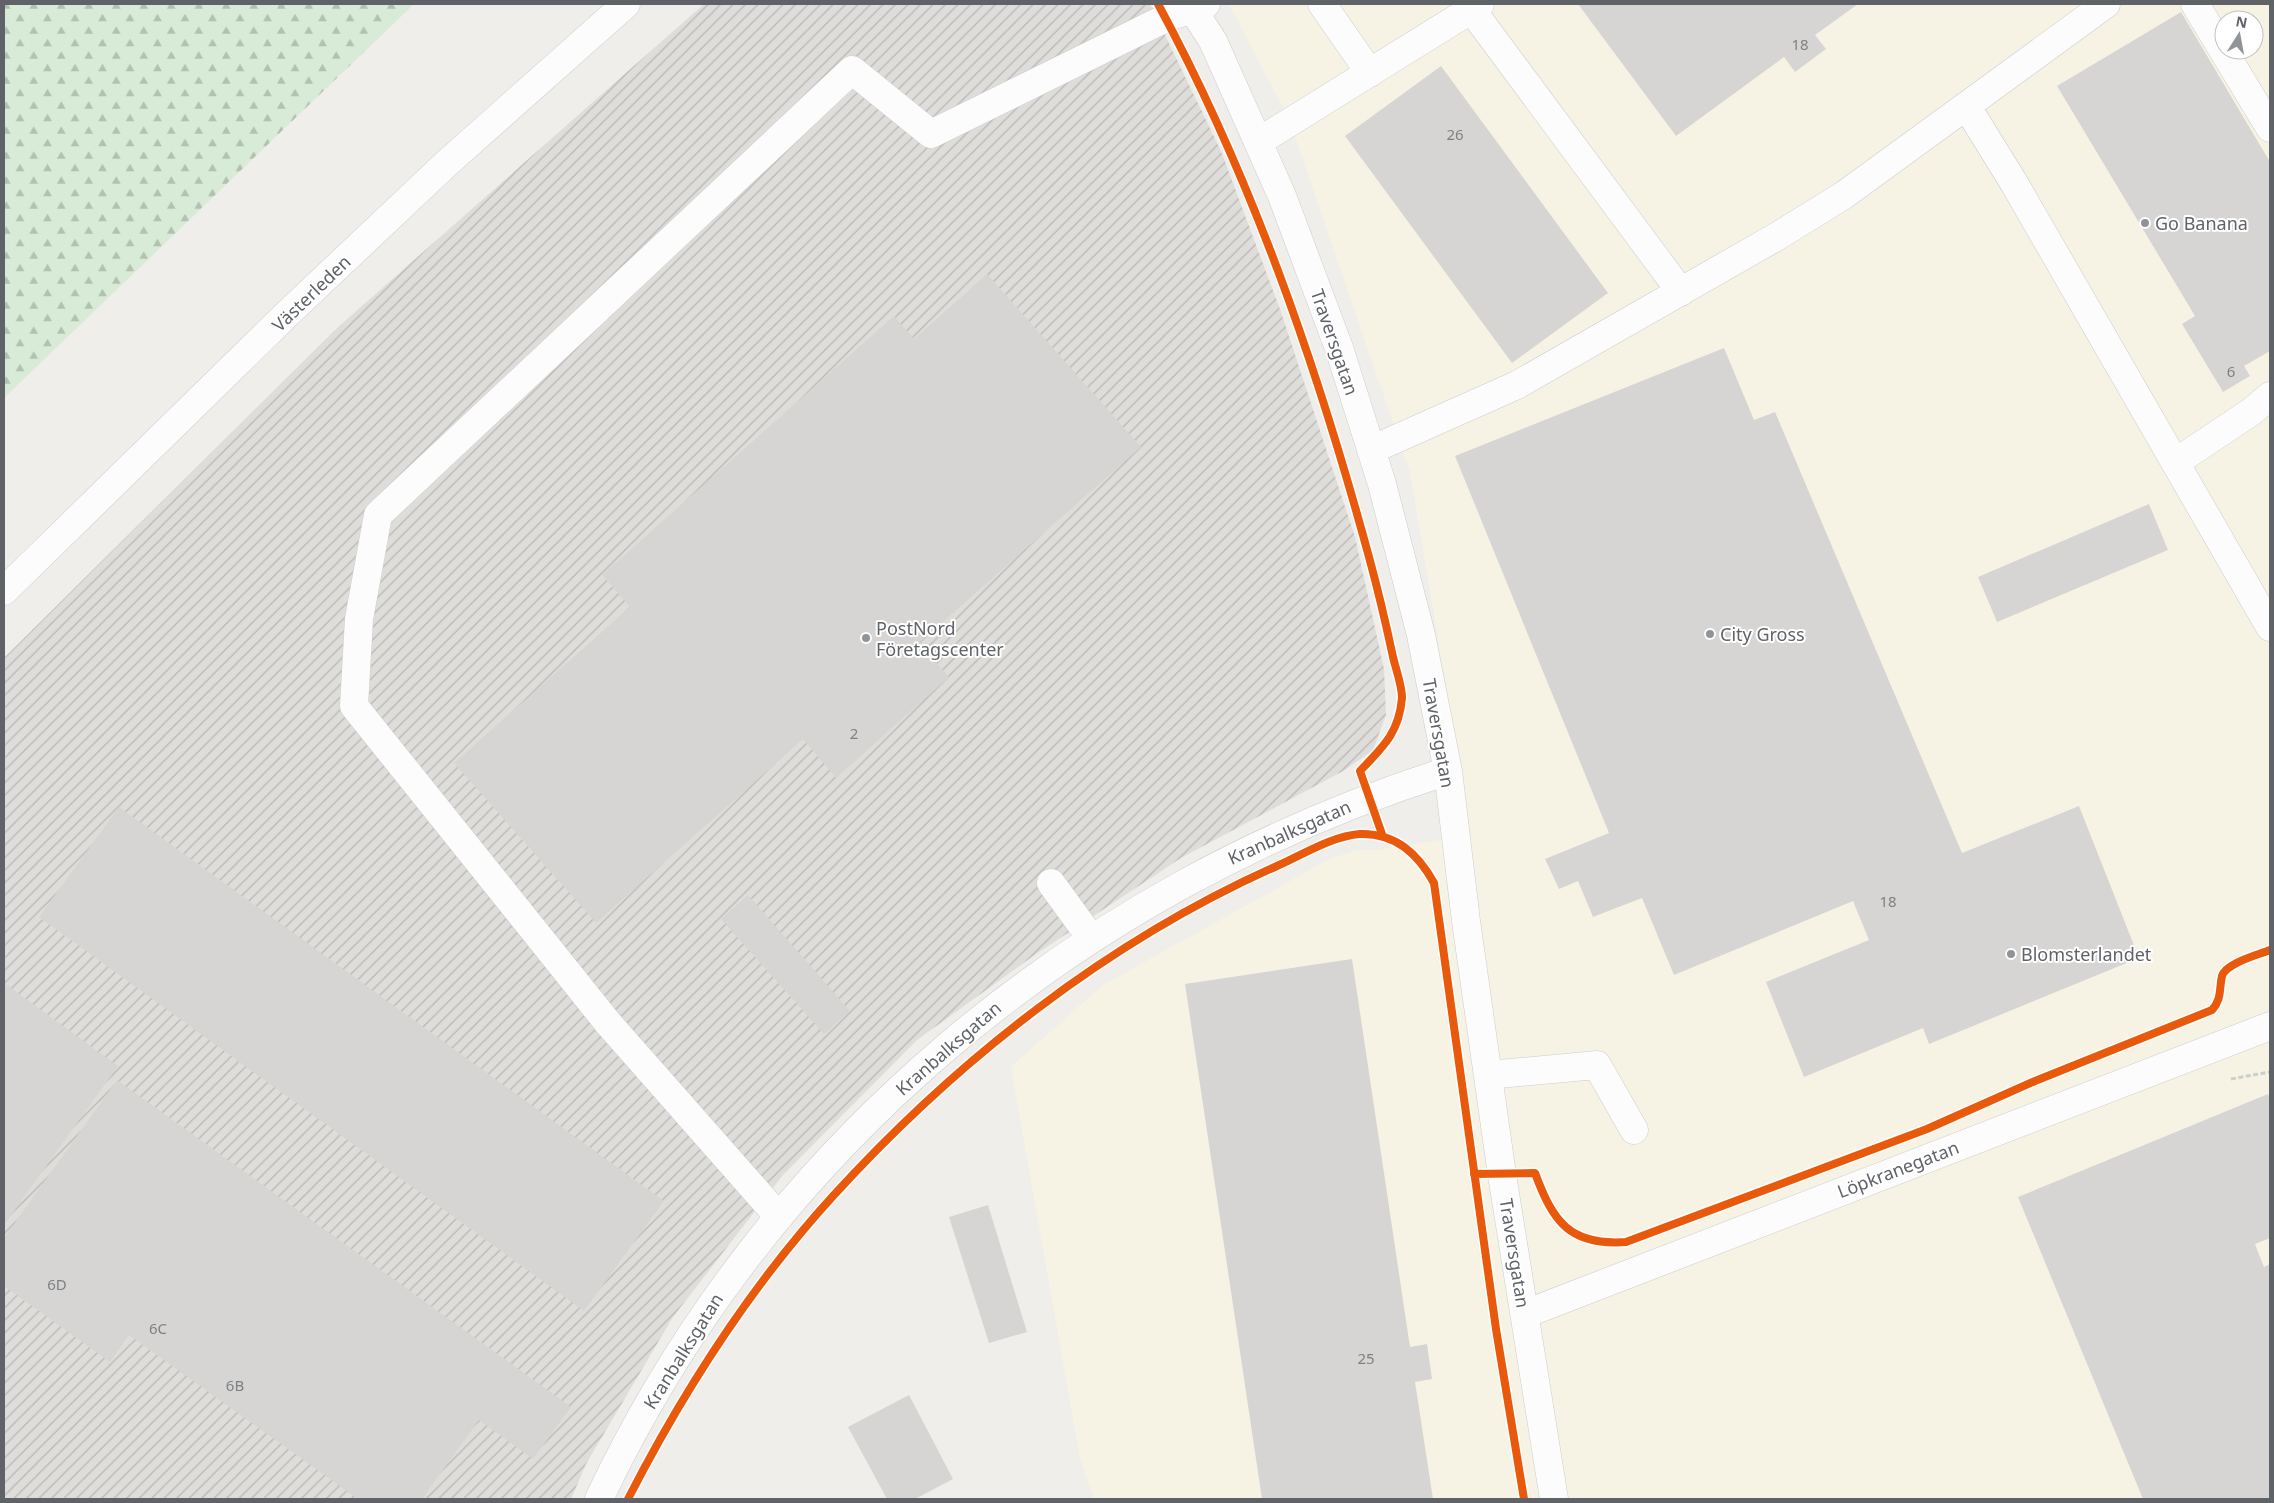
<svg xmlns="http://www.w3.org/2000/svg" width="2274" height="1503" font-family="'Noto Sans',sans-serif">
<defs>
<pattern id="industrial-furrows" width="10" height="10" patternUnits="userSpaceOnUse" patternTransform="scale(1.25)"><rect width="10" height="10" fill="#dfddda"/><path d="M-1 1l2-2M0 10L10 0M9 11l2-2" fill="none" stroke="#b8b7b5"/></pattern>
<pattern id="forest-firs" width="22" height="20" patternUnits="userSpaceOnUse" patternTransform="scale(1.25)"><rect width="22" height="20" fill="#d8ebd6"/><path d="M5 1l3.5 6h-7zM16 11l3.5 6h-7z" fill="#b2c2b1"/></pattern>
</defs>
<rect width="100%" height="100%" fill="#efeeea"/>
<path fill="#f7f3e4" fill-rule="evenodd" d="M1229,4H2270V1499H1094L1080,1458L1011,1067L1103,985L1330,859L1357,850H1377L1471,835L1410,472L1289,119ZM2224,20H2254V50H2224Z"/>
<path fill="url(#industrial-furrows)" d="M704,4H1150L1221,151L1281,312L1355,537L1384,669L1386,715L1373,750L1345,770L1181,858L1036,954L917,1040L783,1175L673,1317L586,1464L571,1499H4V658L337,328Z"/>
<path fill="url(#forest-firs)" d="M4,4H414L4,398Z"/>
<path fill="#d6d5d3" d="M1578,4H1858L1815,35L1826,49L1795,72L1784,57L1676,136Z
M2181,12L2270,162V351L2244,366L2250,376L2223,392L2182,324L2195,316L2057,86Z
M1441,66L1608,293L1512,363L1345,136Z
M987,274L1141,447L919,643L949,677L836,778L803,739L596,923L454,763L630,607L602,575L894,316L914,339Z
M1724,348L1754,420L1775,412L1962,853L2079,806L2139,958L1929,1044L1923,1028L1804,1077L1766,982L1869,940L1853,901L1674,975L1642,898L1593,917L1578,881L1559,889L1545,859L1609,833L1455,456Z
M2149,504L2168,550L1997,622L1978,577Z
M119,807L664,1201L584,1311L39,917Z
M748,895L850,1011L824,1034L721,919Z
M1352,959L1410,1347L1427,1344L1432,1379L1415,1382L1433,1499H1262L1185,984Z
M4,983L118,1066L4,1225Z
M117,1080L571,1407L533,1459L479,1420L422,1499H358L129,1335L110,1362L4,1286V1238Z
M2268,1094L2270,1100V1238L2255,1244L2264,1267L2270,1264V1499H2143L2018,1197Z
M988,1205L1027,1332L989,1343L949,1217Z
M909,1395L953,1479L915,1499H887L848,1427Z"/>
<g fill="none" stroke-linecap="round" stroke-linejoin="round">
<defs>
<path id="minor" d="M1189,4L1213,41L1282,196L1339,348L1382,484L1421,635L1448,771L1466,921L1502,1175L1554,1499
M1322,4L1370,73
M2195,4L2270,128
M1471,9L1681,292
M1967,107L2014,183L2270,627
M1258,142L1480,4
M1371,450L1517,385L1776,237L1844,195L2106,4
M2176,462L2251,412L2270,396
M4,591L286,315L447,163L626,4
M1051,883L1091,938
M1488,1075L1597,1065L1634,1130
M779,1217L608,1023L354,706L359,619L378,515L852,70L931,134L1166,18L1206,4
M1525,1314L2270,1026
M599,1499C765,1147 1078,888 1448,771"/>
</defs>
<use href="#minor" stroke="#cbcccc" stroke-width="29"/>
<path stroke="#cacfcc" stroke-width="3" stroke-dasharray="5 2.5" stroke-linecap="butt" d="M2231,1079L2270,1072"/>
<use href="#minor" stroke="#fdfcfc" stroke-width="28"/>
<defs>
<path id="cycleway" d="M1158,4C1252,178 1317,366 1369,557C1378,590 1386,624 1393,657C1396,670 1402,685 1402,698C1399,733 1383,747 1360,771L1383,837
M1474,1174L1535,1173C1553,1222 1570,1246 1626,1242L1927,1129L2035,1081L2212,1010C2222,999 2219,989 2222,976C2226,963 2258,955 2270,950
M628,1499C684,1390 750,1287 833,1196C957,1060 1108,941 1277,866C1302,855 1332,836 1360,834C1396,833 1418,854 1434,883L1496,1329L1524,1499"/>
</defs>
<use href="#cycleway" stroke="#fff" stroke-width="11"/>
<use href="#cycleway" stroke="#e8590c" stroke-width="8"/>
</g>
<g fill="#919496" stroke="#fff" stroke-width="2">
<circle cx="2145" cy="223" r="5"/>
<circle cx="1710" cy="634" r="5"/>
<circle cx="866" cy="638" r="5"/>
<circle cx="2011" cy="954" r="5"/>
</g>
<g text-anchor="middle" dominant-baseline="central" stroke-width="4" stroke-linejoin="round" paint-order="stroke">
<g font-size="15" fill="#7e8184">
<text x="1800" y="44">18</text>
<text x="1455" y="134">26</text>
<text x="2231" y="371">6</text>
<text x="854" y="733">2</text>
<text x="1888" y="901">18</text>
<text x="57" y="1284">6D</text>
<text x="158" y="1328">6C</text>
<text x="1366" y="1358">25</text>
<text x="235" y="1385">6B</text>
</g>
<g font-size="18" fill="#5f6368" stroke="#fff" text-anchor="start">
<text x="2155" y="223">Go Banana</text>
<text x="876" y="628">PostNord<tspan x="876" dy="21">Företagscenter</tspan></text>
<text x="1720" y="634">City Gross</text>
<text x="2021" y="954">Blomsterlandet</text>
</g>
<g font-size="18" fill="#5f6368" stroke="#fff">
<text transform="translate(311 293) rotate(-44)">Västerleden</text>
<text transform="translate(1335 342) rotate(71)">Traversgatan</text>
<text transform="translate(1439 733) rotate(80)">Traversgatan</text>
<text transform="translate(1289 832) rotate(-24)">Kranbalksgatan</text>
<text transform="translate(948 1048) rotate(-41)">Kranbalksgatan</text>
<text transform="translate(1898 1169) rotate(-21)">Löpkranegatan</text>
<text transform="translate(1515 1253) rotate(81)">Traversgatan</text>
<text transform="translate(683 1351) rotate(-58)">Kranbalksgatan</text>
</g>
</g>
<rect width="2274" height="1503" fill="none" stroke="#5f6368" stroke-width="10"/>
<g transform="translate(2239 35) rotate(11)"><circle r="24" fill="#ffffff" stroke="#bfc1c3"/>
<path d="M0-4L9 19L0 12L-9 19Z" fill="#919496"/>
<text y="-8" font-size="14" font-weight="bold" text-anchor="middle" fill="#5f6368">N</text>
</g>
</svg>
